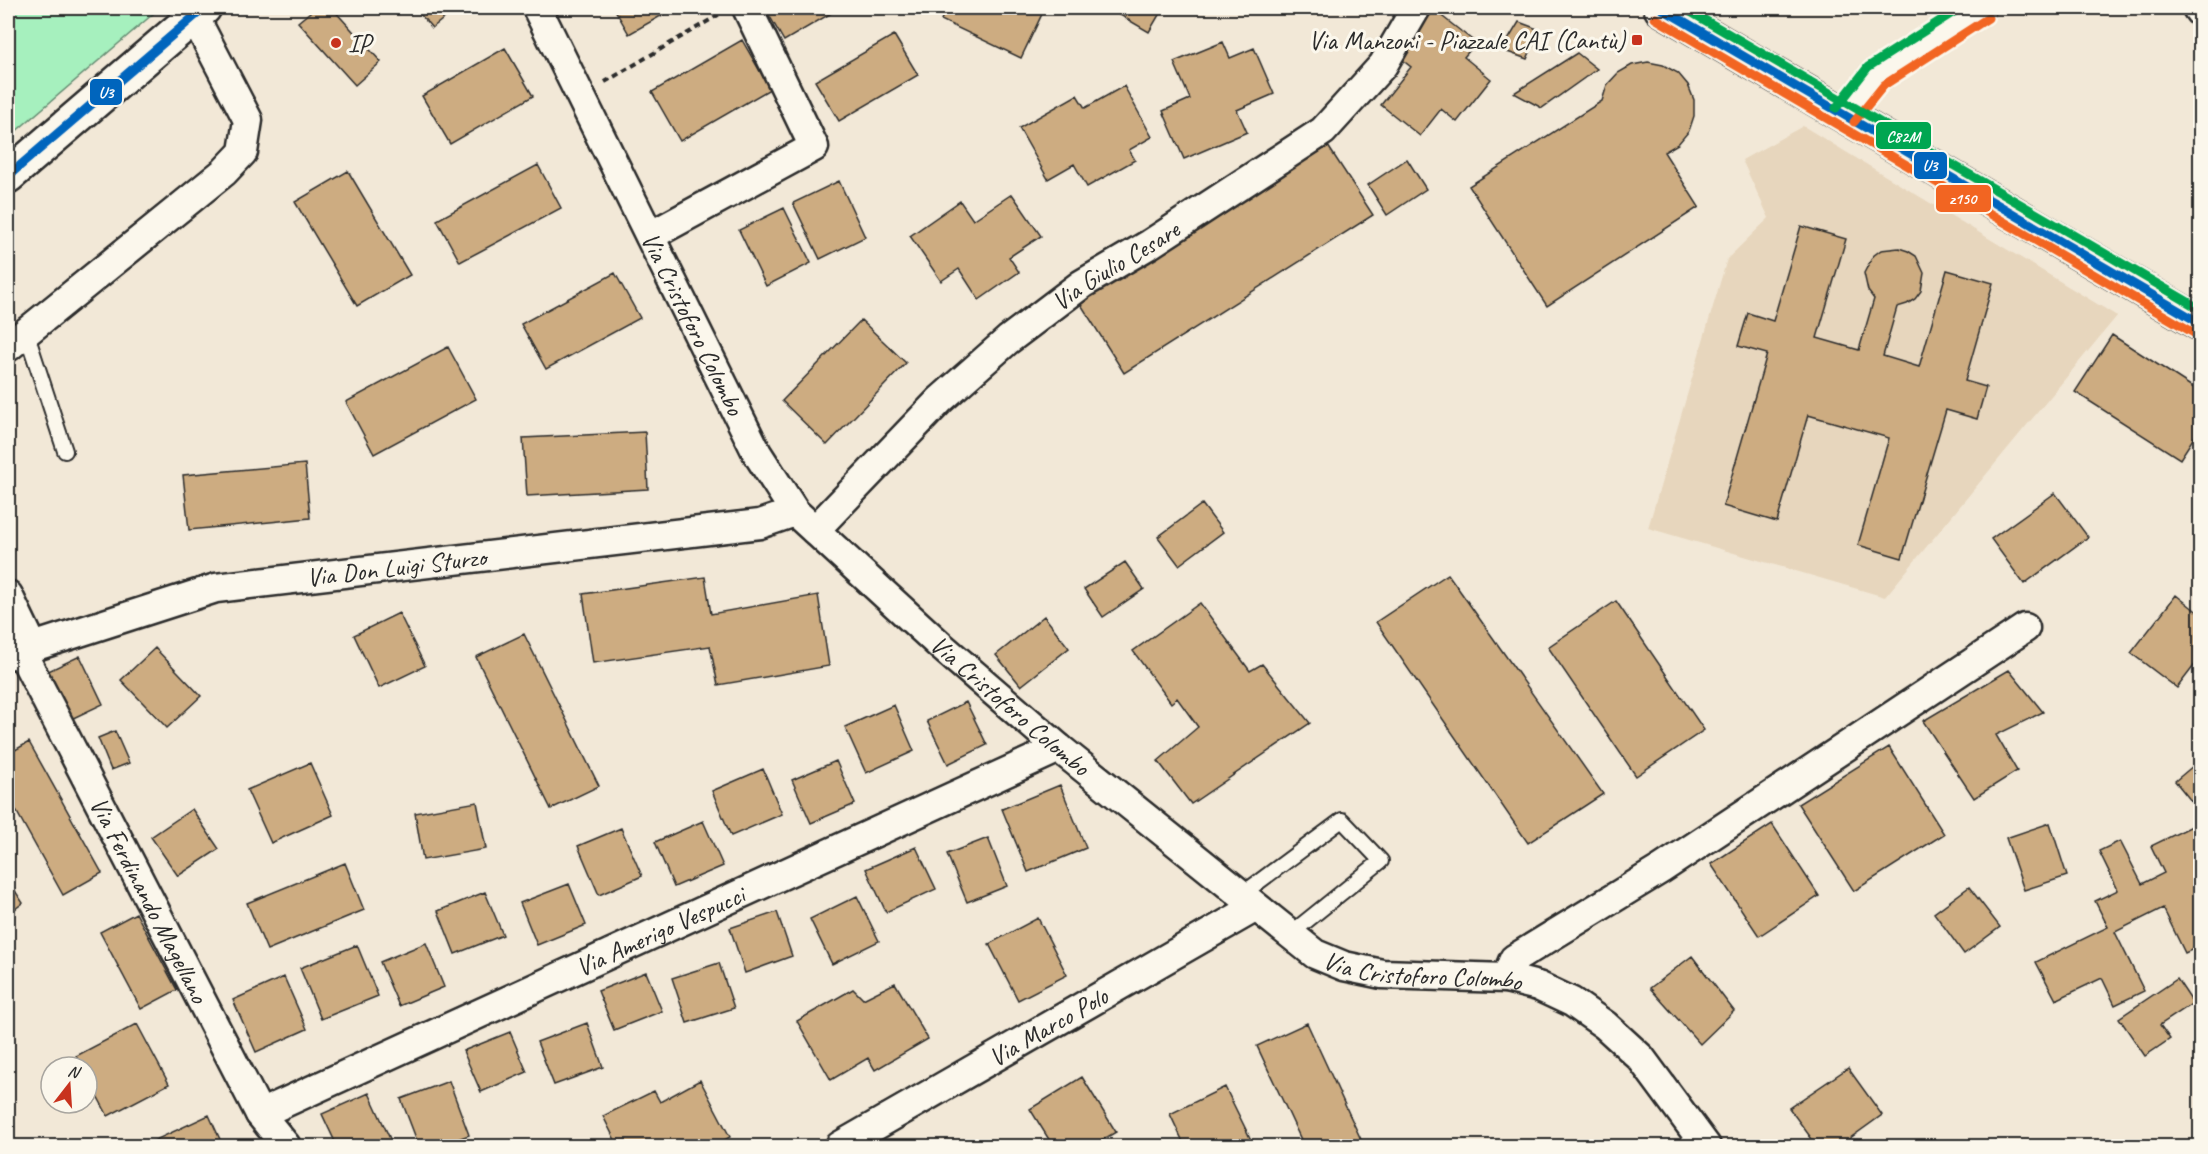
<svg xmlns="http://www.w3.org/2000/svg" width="2208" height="1154" font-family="Caveat,sans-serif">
<rect width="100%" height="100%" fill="#f2e8d7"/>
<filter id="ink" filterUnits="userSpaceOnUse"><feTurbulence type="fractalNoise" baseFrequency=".0167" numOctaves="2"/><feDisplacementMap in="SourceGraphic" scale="12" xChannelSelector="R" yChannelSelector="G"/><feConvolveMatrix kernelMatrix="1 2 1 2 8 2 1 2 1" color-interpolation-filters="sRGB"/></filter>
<g filter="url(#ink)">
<path fill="#e7d6bd" d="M1803,126L2117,316L1885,597L1648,528L1727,259L1769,218L1742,160Z"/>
<path fill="#a6f0be" stroke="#688e74" stroke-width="1.5" d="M8,8H160L8,138Z"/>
<path fill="#cdac81" stroke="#2b2b2b" stroke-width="1.5" d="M315,8H332L381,62L355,85L298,22Z
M415,8H457L432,28Z
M614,8H675L629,34Z
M765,8H840L784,41Z
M947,8H1029L1042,14L1021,58L941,20Z
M1108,8H1163L1149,32Z
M1434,10L1476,43L1464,57L1491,79L1457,122L1441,109L1420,136L1381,105L1411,67L1397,56Z
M1519,22L1540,30L1527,59L1502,50Z
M894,35L918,75L839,121L815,81Z
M742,40L770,89L680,141L652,92Z
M1223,42L1230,58L1254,48L1274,94L1237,110L1247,132L1184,159L1163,111L1190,99L1174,62Z
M505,48L533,96L450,144L422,96Z
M1577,53L1597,69L1542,108L1514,93Z
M1648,62L1663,65L1678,73L1688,85L1694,100V116L1689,131L1678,144L1664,152L1699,207L1547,306L1469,186L1602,101L1607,85L1618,73L1632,65Z
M1124,86L1152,137L1129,150L1135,160L1087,187L1074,164L1048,179L1019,128L1077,95L1085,108Z
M1328,146L1373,215L1124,373L1080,303Z
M1407,159L1426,189L1387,215L1368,185Z
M538,165L561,208L460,262L437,220Z
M348,171L410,275L357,306L295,202Z
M839,181L865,237L820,259L793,203Z
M1012,194L1041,236L1009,257L1019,272L979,300L959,269L941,281L910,236L960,201L973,220Z
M784,208L811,263L766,286L739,230Z
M1801,226L1846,239L1817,338L1859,350L1874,299L1868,291L1864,273L1873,256L1881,250L1899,248L1908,251L1916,256L1924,273L1921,291L1915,299L1907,304L1897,307L1883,356L1919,367L1947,270L1993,283L1965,381L1986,387L1977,419L1946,410L1902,558L1858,545L1889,438L1808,415L1777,522L1723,506L1767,354L1738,346L1748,313L1773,321Z
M615,273L640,318L546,369L521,324Z
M861,320L906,363L827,445L782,401Z
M2112,335L2200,392V428L2180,459L2075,392Z
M448,347L476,399L374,454L346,402Z
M645,432L648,489L527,496L523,438Z
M305,464L310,518L189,530L183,475Z
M2055,493L2088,537L2024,584L1991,539Z
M1202,504L1223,532L1179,565L1158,537Z
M1125,562L1144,589L1103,617L1084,589Z
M1448,574L1603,794L1528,843L1376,622Z
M705,577L711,614L818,595L829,666L718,685L710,646L593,663L583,594Z
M2176,595L2200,614V658L2177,688L2131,653Z
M1616,601L1704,730L1636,776L1548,647Z
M1200,603L1250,671L1262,664L1310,723L1191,804L1158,761L1198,727L1177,698L1171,703L1133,651Z
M399,613L425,666L379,688L354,635Z
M1044,616L1069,648L1021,686L996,655Z
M524,634L599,786L551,809L476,657Z
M155,648L201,696L167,728L121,680Z
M80,656L103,704L67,721L44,673Z
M2009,670L2043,712L1996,735L2017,771L1974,798L1923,721Z
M966,702L987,745L948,764L927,721Z
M894,705L914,751L866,773L845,727Z
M115,731L129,763L111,770L98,738Z
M29,742L102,873L63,895L8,796V754Z
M1889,747L1944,834L1854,891L1798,804Z
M2200,760V812L2175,781Z
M836,761L855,804L811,823L792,780Z
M310,763L333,815L271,843L247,790Z
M763,769L782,814L731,836L712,791Z
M1060,785L1086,848L1028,872L1002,809Z
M477,802L486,849L423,860L415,813Z
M192,809L219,849L178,876L151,837Z
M703,821L723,866L674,887L655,842Z
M2050,823L2067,876L2024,890L2006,838Z
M2198,823L2200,829V880L2196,882L2200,891V946L2185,953L2163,908L2115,932L2144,991L2115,1005L2102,978L2056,1000L2036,962L2108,927L2095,901L2118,890L2099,851L2120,841L2142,884L2164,873L2151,846Z
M1772,824L1819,896L1759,936L1711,864Z
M621,828L642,876L599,895L578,846Z
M988,838L1007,886L967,902L947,854Z
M916,847L936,889L886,912L866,869Z
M345,863L364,910L267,950L247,903Z
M8,880L23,903L8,914Z
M569,884L586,925L537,945L520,903Z
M1969,887L2000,927L1964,954L1934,913Z
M485,892L503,935L455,954L438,911Z
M857,896L879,941L832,964L810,919Z
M777,912L792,956L745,973L730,928Z
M136,913L177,990L141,1009L100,932Z
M1038,918L1067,975L1018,1000L989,944Z
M426,943L444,987L399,1006L380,962Z
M357,945L378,996L321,1019L300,968Z
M1692,956L1734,1011L1700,1044L1650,988Z
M719,963L734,1008L687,1023L672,978Z
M646,972L662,1011L614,1030L598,991Z
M284,977L307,1029L256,1052L233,1000Z
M2177,979L2193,1003L2160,1025L2170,1039L2145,1056L2119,1018Z
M895,983L928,1039L875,1070L868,1058L831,1080L797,1021L853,989L863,999Z
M587,1023L603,1067L554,1085L537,1042Z
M1307,1023L1364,1146H1304L1257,1046Z
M137,1024L169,1084L108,1116L87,1077V1067H82L76,1056Z
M510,1032L527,1072L481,1092L463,1051Z
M1848,1068L1882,1115L1839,1146H1817L1789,1108Z
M1082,1077L1116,1132L1092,1146H1053L1030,1109Z
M700,1080L730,1137L714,1146H618L603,1116L654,1091L660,1102Z
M449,1081L469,1135L438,1146H419L401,1099Z
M1225,1087L1254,1146H1185L1170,1114Z
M369,1093L391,1141L380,1146H337L322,1114Z
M209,1115L223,1146H153L151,1142Z"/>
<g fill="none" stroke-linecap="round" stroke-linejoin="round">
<defs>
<path id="lane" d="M26,332L65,451
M1241,895L1342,820L1381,861L1289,935"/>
<g id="street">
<path id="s1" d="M537,8L757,453L795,512L941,646L1059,748L1315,954L1344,966L1382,974L1506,978L1538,986L1572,1002L1605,1025L1641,1058L1706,1146"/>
<path d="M2197,8L2200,12"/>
<path d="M1845,115L1876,76L1981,8"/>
<path d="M650,236L814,147L747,8"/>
<path d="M8,347L224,172L243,152L248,120L194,16"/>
<path id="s2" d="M815,530L940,400L1008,340L1082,284L1150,244L1323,131L1383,65L1416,8"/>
<path d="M8,595L33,647"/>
<path id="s3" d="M21,651L260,1114L286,1146"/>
<path id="s4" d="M8,655L216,588L760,524L795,512"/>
<path d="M1506,978L1514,959L1661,869L2025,628"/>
<path id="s5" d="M260,1114L1059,748"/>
<path id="s6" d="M840,1146L1256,907"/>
</g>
<path id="secondary" d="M1661,8L2200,323
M8,176L204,8"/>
</defs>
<use href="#lane" stroke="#2b2b2b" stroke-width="18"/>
<use href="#street" stroke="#2b2b2b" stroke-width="33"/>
<use href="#secondary" stroke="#2b2b2b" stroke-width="38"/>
<path stroke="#2b2b2b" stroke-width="4" stroke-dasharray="6 4.5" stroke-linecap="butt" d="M605,82L720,14"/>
<use href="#lane" stroke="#fbf7ec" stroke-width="14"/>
<use href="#street" stroke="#fbf7ec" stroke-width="28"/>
<use href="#secondary" stroke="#fbf7ec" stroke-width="33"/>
<defs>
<path id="bus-1" d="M1661,8L2200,323
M8,176L204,8"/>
<path id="bus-2" d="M1655,18L2194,333
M1854,122L1884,85L1988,18"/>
<path id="bus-3" d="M1684,8L2200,309
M1836,108L1868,67L1960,8"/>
</defs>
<use href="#bus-1" stroke="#fbf7ec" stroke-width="14"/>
<use href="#bus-2" stroke="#fbf7ec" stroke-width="14"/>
<use href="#bus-3" stroke="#fbf7ec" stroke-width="14"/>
<use href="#bus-1" stroke="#0065bd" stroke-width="9"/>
<use href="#bus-2" stroke="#f26522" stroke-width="9"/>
<use href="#bus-3" stroke="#00a651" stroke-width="9"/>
</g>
</g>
<g fill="#c8321e" stroke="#fbf7ec" stroke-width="2">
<rect x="1631" y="34" width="12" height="12" rx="3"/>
<circle cx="336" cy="43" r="6"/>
</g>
<g text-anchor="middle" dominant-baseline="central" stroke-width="6" stroke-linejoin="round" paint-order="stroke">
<g font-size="26" fill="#2b2b2b" stroke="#fbf7ec" text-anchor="end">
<text x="1625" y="40">Via Manzoni - Piazzale CAI (Cantù)</text>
<text x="348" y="43" text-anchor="start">IP</text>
</g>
<g font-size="26" fill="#2b2b2b" stroke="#fbf7ec">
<text stroke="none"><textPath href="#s2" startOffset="402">Via Giulio Cesare</textPath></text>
<text stroke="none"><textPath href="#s1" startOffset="352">Via Cristoforo Colombo</textPath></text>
<text stroke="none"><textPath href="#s4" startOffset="400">Via Don Luigi Sturzo</textPath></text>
<text stroke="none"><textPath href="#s1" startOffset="856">Via Cristoforo Colombo</textPath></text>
<text stroke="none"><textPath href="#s3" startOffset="280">Via Ferdinando Magellano</textPath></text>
<text stroke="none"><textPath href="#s5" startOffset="440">Via Amerigo Vespucci</textPath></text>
<text stroke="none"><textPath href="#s1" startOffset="1360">Via Cristoforo Colombo</textPath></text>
<text stroke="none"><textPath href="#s6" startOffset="240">Via Marco Polo</textPath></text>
</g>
</g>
<g stroke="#fbf7ec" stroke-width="2">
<rect x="89" y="78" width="34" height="28" rx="6" fill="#0065bd"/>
<rect x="1875" y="121" width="57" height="29" rx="6" fill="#00a651"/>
<rect x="1913" y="151" width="35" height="29" rx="6" fill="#0065bd"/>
<rect x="1935" y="184" width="57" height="29" rx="6" fill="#f26522"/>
</g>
<g font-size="16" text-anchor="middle" font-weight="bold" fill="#fff">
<text x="106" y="98">U3</text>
<text x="1903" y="142">C82M</text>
<text x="1930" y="171">U3</text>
<text x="1963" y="204">z150</text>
</g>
<rect width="2208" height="1154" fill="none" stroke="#fbf7ec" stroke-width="30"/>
<rect x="15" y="15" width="2178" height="1124" fill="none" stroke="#2b2b2b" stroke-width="2" filter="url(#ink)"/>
<g transform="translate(69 1085) rotate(17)"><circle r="28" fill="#fbf7ec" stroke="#a8a59f" stroke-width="1.5"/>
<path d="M0-4.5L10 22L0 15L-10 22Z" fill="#c8321e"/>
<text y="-9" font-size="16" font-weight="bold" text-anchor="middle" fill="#2b2b2b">N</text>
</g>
</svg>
